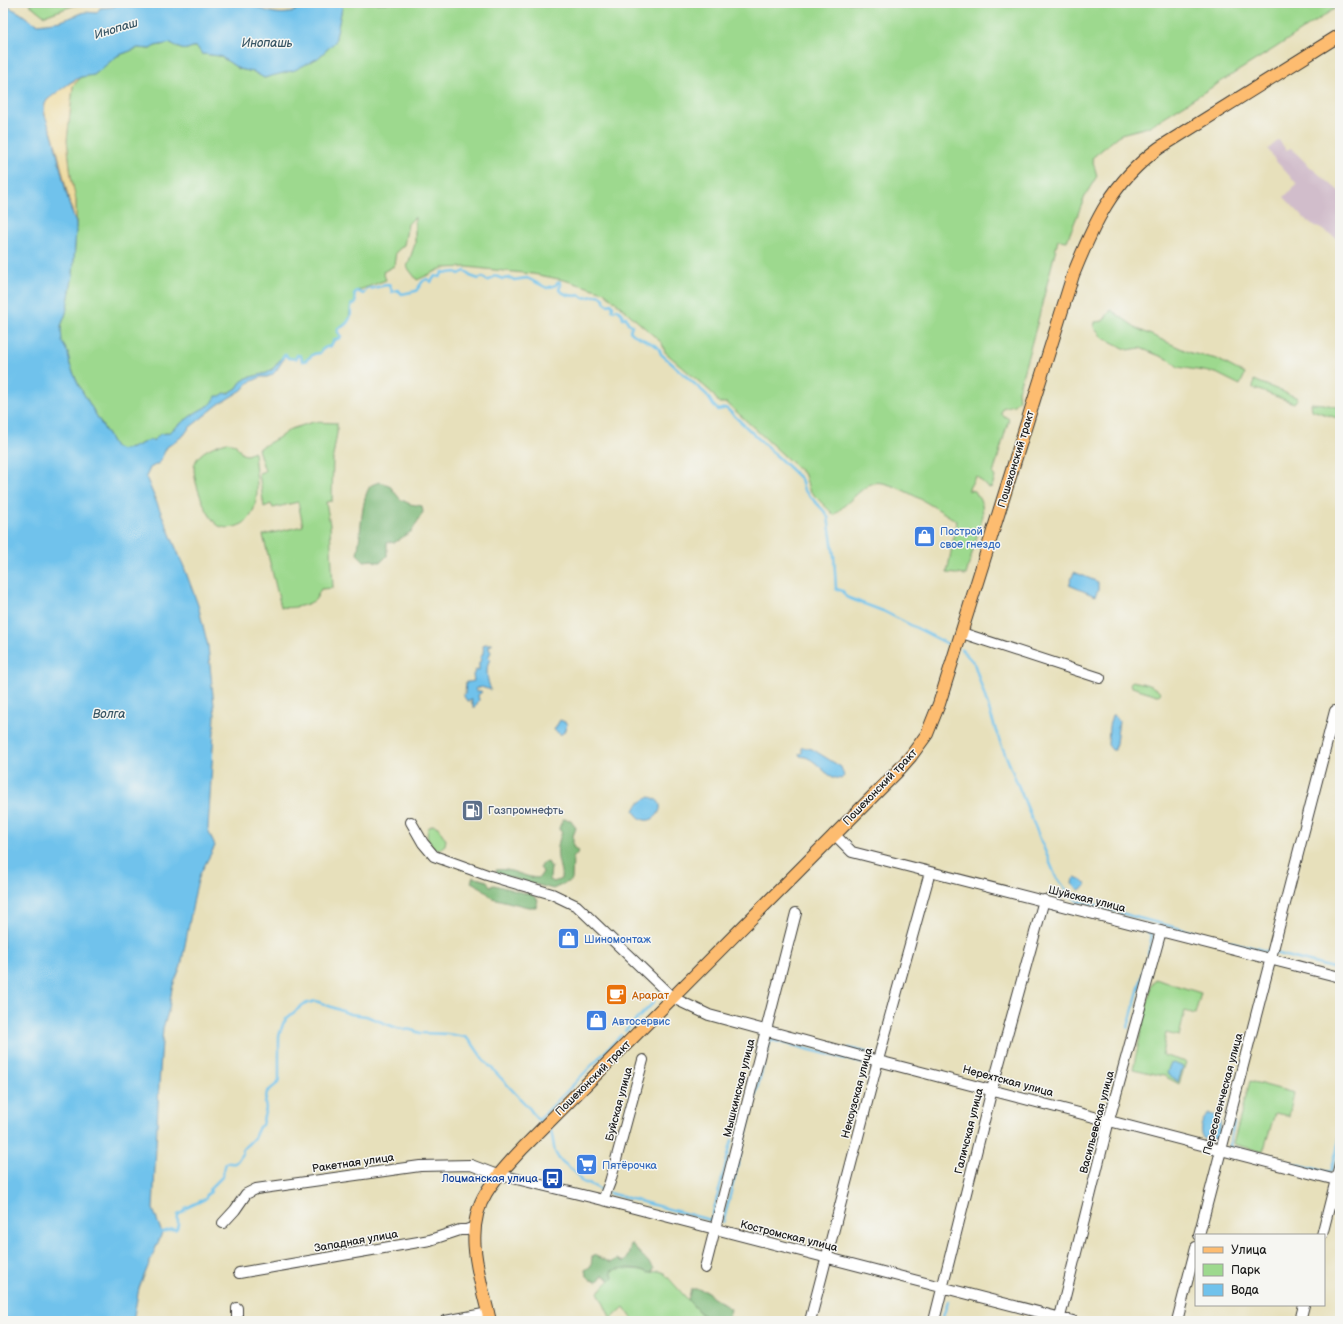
<svg xmlns="http://www.w3.org/2000/svg" width="1343" height="1324" font-family="'Balsamiq Sans',sans-serif">
<rect width="100%" height="100%" fill="#f6f6f2"/>
<filter id="ink" filterUnits="userSpaceOnUse"><feTurbulence type="fractalNoise" baseFrequency=".025" numOctaves="2"/><feDisplacementMap in="SourceGraphic" scale="8" xChannelSelector="R" yChannelSelector="G"/><feConvolveMatrix kernelMatrix="1 2 1 2 8 2 1 2 1" color-interpolation-filters="sRGB"/></filter>
<filter id="wash" filterUnits="userSpaceOnUse"><feTurbulence type="fractalNoise" baseFrequency=".012" numOctaves="4" result="noise"/><feDisplacementMap in="SourceGraphic" scale="16" xChannelSelector="R" yChannelSelector="G"/><feGaussianBlur stdDeviation="0.9" result="paint"/><feColorMatrix in="noise" values="0 0 0 0 0 0 0 0 0 0 0 0 0 0 0 0 0 1.4 0 .05"/><feComposite in="paint" operator="in"/></filter>
<g filter="url(#wash)">
<rect width="100%" height="100%" fill="#e7e0bb"/>
<path fill="#d1bdcb" d="M1279,140L1286,150L1291,148L1308,165L1340,192V240L1307,221L1284,197L1297,184L1275,160L1268,149Z"/>
<path fill="#9dd98e" stroke="#5c7a55" d="M28,3H81L44,16Z
M343,3H1340V5L1275,48L1148,127L1121,134L1092,158L1097,176L1086,194L1067,241L1058,240L1037,324L1018,391L1019,400L1014,405L1002,408L1001,414L1009,419L993,474L995,477L992,487L989,488L976,476L968,490L975,491L982,504L983,515L966,575L947,573L957,521C940,511 891,478 873,483C863,486 843,508 834,515L809,490L805,475L727,403H719L711,392L665,352L662,343L604,292L564,280L533,274L467,267L443,268L417,280L407,267L415,244V217L408,224L404,245L396,252L394,266L383,272L386,280L357,291L354,294L356,303L352,304C350,308 350,316 348,322L338,329V332L341,336L340,338L334,341L331,346C326,347 322,348 320,353L314,354L305,361H302L301,356H297L296,359L288,358L286,355L283,356L273,369L267,373L247,378L241,382L237,388L227,394L225,393L211,404L195,413L168,433L160,434L154,440L147,441L132,448L121,450L115,447L79,386L70,365L68,353L62,343L61,336V326L66,313L73,274L76,231V200L71,177L67,140L73,86L81,77L94,75L117,56L138,48L150,49L155,46L171,43C176,46 181,51 187,49C191,48 192,46 197,47L202,54L220,56L239,69L254,72L265,78L318,58L335,42Z
M1111,310L1138,329L1191,353L1217,359L1245,374L1240,385L1216,373L1178,367L1170,360L1140,348L1128,350L1103,338L1094,328L1095,322L1103,321Z
M1254,380L1298,398L1294,403L1253,388Z
M1311,403L1324,404L1340,408V419L1312,410Z
M313,422L337,423V433L333,456L332,501L326,502L330,525L333,588L321,589C319,592 317,598 315,600C307,606 290,609 281,607L263,535L303,526L298,502L273,508L271,504L264,507L259,473L265,471L258,449L278,438L291,429Z
M227,442L235,444L242,454L247,455L254,452C255,468 259,486 256,501C254,511 250,521 240,525C233,528 226,529 219,526C207,519 190,476 195,463C199,451 216,445 227,442Z
M1132,681C1142,683 1155,685 1161,694L1157,695L1132,687L1130,684Z
M433,825L438,827L446,840L445,845L440,849H435C428,842 426,838 428,828Z
M1155,979L1201,993L1195,1014L1185,1011L1179,1036L1166,1033L1162,1055L1186,1062L1179,1084L1164,1076L1133,1069L1151,987Z
M1250,1081L1294,1093L1289,1116L1275,1113L1263,1152L1233,1144Z
M618,1268L643,1270L649,1273L659,1271L664,1273L707,1321H634L624,1307L611,1319L598,1292L613,1277L611,1271Z"/>
<path fill="#7eb979" stroke="#4d6a4a" d="M379,482L389,485L400,499L410,504L422,506L423,512L412,531L394,543L390,542L387,543V556L381,562H376L372,560L364,561L357,554C361,537 361,501 369,488C371,484 375,484 379,482Z
M563,819L571,820L576,828L573,836V847L579,851L573,858L572,880L553,889L497,874L496,870C510,867 524,878 539,878L543,872L540,867L542,863L548,862L551,867L550,880L554,882L561,879C562,872 560,869 559,863C556,852 558,842 562,832L559,828Z
M473,877L487,881L490,886L494,885L532,895L538,900L536,907H528L492,898L482,888L471,882Z
M631,1244L654,1268L653,1271L649,1273C639,1267 622,1267 611,1271L613,1277L610,1280L603,1275L598,1281L591,1280L586,1275L585,1270L591,1266L592,1257L595,1255L611,1263L617,1259L624,1262L627,1259Z
M691,1289H699L708,1292L712,1297L731,1309L728,1321H708L688,1300Z"/>
<path fill="#eeda9e" stroke="#857b5d" d="M81,77L73,86L67,140L71,177L76,200V223C66,195 62,165 53,136C50,127 42,114 45,104C47,96 73,81 81,77Z"/>
<path fill="#70c2ec" stroke="#466f84" d="M119,3L129,4L133,3H250C262,11 281,17 295,11L298,7V3H343L335,42L318,58L295,70L264,78L254,72L239,69L220,56L202,54L197,47C192,46 191,48 187,49C181,51 176,46 171,43L155,46L150,49L138,48L117,56L94,75L81,77L71,82L47,100L44,106V113L53,137L69,204L76,223V231L73,274L66,313L61,326L62,342L68,353L70,365L79,386L115,447L121,450L132,448L147,441L154,440L160,434L168,433L195,413L211,404L215,399L216,396H220L225,393L227,394L237,388L241,382L247,378L267,373L273,369L283,356V360L276,371L272,375L267,377H261L248,383L242,390L219,404L189,428L184,435L167,447L159,463L150,468L146,477L184,567L198,605L208,646L215,715L208,829L215,846L200,874L196,888L181,966L172,988L169,1009L163,1028L159,1085L153,1209L162,1233L139,1288L133,1321H3V4L20,13L31,21L38,24L61,21L85,12L97,13L100,8L113,7Z
M1074,572L1098,582V590L1095,596L1069,585Z
M485,644H493L489,646V649L491,652L488,658L490,659C485,669 487,680 491,690L481,687L475,689L476,691H481L482,692L478,695L479,700L475,707L473,708V704L471,703L472,699L470,701H467L463,695L465,694L466,682H469L474,681L473,675L476,670H479V663L481,660L480,658C483,655 484,650 483,646Z
M1112,715H1114L1119,721L1115,750H1112L1108,745L1109,726Z
M560,720L565,722L567,724L564,732L562,734H560L554,730Z
M802,747L812,749L841,767L844,776L841,779C823,778 818,757 800,756L799,754L802,753Z
M650,797C675,803 648,836 634,811C636,804 643,800 650,797Z
M1075,877L1082,880L1086,884V886L1079,890L1072,884L1073,879Z
M1174,1063L1183,1067L1178,1082L1167,1073L1170,1064Z
M1209,1114C1223,1115 1222,1129 1218,1139L1205,1140C1197,1133 1201,1119 1209,1114Z"/>
<g fill="none" stroke-linecap="round" stroke-linejoin="round">
<path stroke="#70c2ec" stroke-width="2.5" d="M282,359L283,356L286,355L288,358L296,359L297,355L301,356L302,361H305L314,354L320,353C322,348 326,347 331,346L334,340L340,338L341,336L338,332V329C345,326 350,322 351,314C351,309 350,308 352,304L356,303L354,294L357,291L363,294L367,289C376,289 382,284 390,285L392,292L398,290L402,294L416,291L423,281L427,279L431,282L435,276L440,277L443,272L448,273L456,272L459,274L465,271L469,273L470,276L479,279L482,277L488,281L495,276L503,279L511,278L514,280L527,278L547,288L556,285L558,282H560L561,285L559,289C563,295 574,297 580,295L583,298L600,295L604,299V302L608,305L612,304L613,306L612,310L614,311L617,309L622,314L623,318L626,317L628,323L632,325L630,331L633,334L658,347L661,354L707,395L713,405L718,410L726,408L801,479L804,490L824,511L828,517L834,556L836,589L843,591L846,597L883,611L948,644
M961,649L974,663L997,734L1055,875L1069,894L1079,902L1084,901L1131,916L1270,952
M787,930L789,917
M1275,953L1340,970
M1128,1027L1148,955L1152,935L1148,932
M625,1031L654,1002L653,998
M849,1048L873,1054
M539,1120L621,1035
M1234,1123L1231,1136L1230,1147L1327,1172L1331,1171L1332,1168L1340,1137
M551,1130L555,1152L559,1159L576,1173L581,1181L585,1183H588L603,1191
M609,1193L710,1220L712,1217L732,1140
M723,1223L765,1058L771,1040L870,1065
M160,1233L173,1229L175,1230C180,1227 177,1221 178,1215L184,1211L186,1208L205,1199L208,1193H210L211,1191L209,1190L222,1177L226,1163C229,1162 232,1164 235,1163C239,1161 239,1156 243,1153L242,1150L254,1138L259,1127L262,1125L266,1108L265,1104L267,1092L278,1083L279,1079V1036L283,1024L287,1018L304,1004L316,1001L350,1014L366,1016L397,1028L411,1030L420,1033L447,1034L465,1037L472,1043L483,1059L530,1109L536,1118L540,1121
M943,1317L948,1301"/>
</g>
</g>
<g filter="url(#ink)">
<g fill="none" stroke-linecap="round" stroke-linejoin="round">
<defs>
<path id="minor" d="M962,633L1100,678
M411,822L423,843L434,856L487,875L552,894L577,906L673,998L709,1015L871,1059L1340,1181
M834,834L852,852L1340,977
M603,1200L610,1182L643,1060
M223,1223L235,1210L246,1194L256,1189L420,1166L471,1165L492,1173L603,1200L1073,1321
M1199,1235L1335,711
M1322,1235L1340,1164
M705,1268L796,913
M239,1273L430,1240L460,1230H466L475,1227
M237,1321V1308
M445,1321L489,1313
M810,1321L878,1060L930,872
M934,1321L992,1089L1044,900
M1059,1321L1109,1120L1161,931
M1177,1321L1196,1247
M1300,1321L1304,1305"/>
<path id="major" d="M490,1321C481,1281 462,1231 486,1193C496,1176 510,1162 523,1148L896,773L911,756L927,734L939,704L1073,275C1094,223 1112,182 1159,148L1340,35"/>
</defs>
<use href="#minor" stroke="#3a3934" stroke-width="12"/>
<use href="#major" stroke="#3a3934" stroke-width="14"/>
<use href="#minor" stroke="#fff" stroke-width="10"/>
<use href="#major" stroke="#fdbc70" stroke-width="12"/>
</g>
</g>
<defs>
<symbol id="shop-square" viewBox="-11 -11 22 22"><rect x="-9" y="-9" width="18" height="18" rx="4" fill="#3f7fe0" stroke="#f6f6f2"/><path d="M-5-2.5h2.3a2.7 3.5 0 0 1 5.4 0H5L5.5 6h-11ZM-1.5-2.5h3a1.5 2.3 0 0 0-3 0Z" fill="#fff"/></symbol>
<symbol id="fuel-square" viewBox="-11 -11 22 22"><rect x="-9" y="-9" width="18" height="18" rx="4" fill="#5c6f8a" stroke="#f6f6f2"/><path d="M-5.5-6h7V0h2V4h1.3V-2.5L3-4.5l.8-.8L6-3V5H2.5V1h-1V6h-7ZM-4.2-4.7v3.2H.2V-4.7Z" fill="#fff"/></symbol>
<symbol id="cafe-square" viewBox="-11 -11 22 22"><rect x="-9" y="-9" width="18" height="18" rx="4" fill="#e8710a" stroke="#f6f6f2"/><path d="M-5.5-4.5H6V0H3Q3 3.5 0 3.5H-2.5Q-5.5 3.5-5.5 0ZM3-3.2v2h1.7v-2ZM-6 4.5H4V6H-6Z" fill="#fff"/></symbol>
<symbol id="supermarket-square" viewBox="-11 -11 22 22"><rect x="-9" y="-9" width="18" height="18" rx="4" fill="#3f7fe0" stroke="#f6f6f2"/><path d="M-6-5.5h2.5l.6 2H6L4.5 2H-2.5L-4.4-4H-6ZM-1.5 3.2a1.3 1.3 0 1 0 .1 0ZM3 3.2a1.3 1.3 0 1 0 .1 0Z" fill="#fff"/></symbol>
<symbol id="bus-square" viewBox="-11 -11 22 22"><rect x="-9" y="-9" width="18" height="18" rx="4" fill="#1a4fb4" stroke="#f6f6f2"/><path d="M-5-6H5V4H4V6H2V4H-2V6H-4V4H-5ZM-3.5-4V0h7V-4ZM-3.5 1.2v1.5H-2V1.2ZM2 1.2v1.5H3.5V1.2Z" fill="#fff"/></symbol>
</defs>
<g fill-rule="evenodd">
<use href="#shop-square" x="912" y="524" width="25" height="25"/>
<use href="#fuel-square" x="460" y="798" width="25" height="25"/>
<use href="#shop-square" x="556" y="926" width="25" height="25"/>
<use href="#cafe-square" x="604" y="982" width="25" height="25"/>
<use href="#shop-square" x="584" y="1008" width="25" height="25"/>
<use href="#supermarket-square" x="574" y="1152" width="25" height="25"/>
<use href="#bus-square" x="540" y="1166" width="25" height="25"/>
</g>
<g text-anchor="middle" dominant-baseline="central" stroke-width="3" stroke-linejoin="round" paint-order="stroke">
<g font-size="11" fill="#1c1c1c" stroke="#f6f6f2">
<text transform="translate(1016 459) rotate(-73)">Пошехонский тракт</text>
<text transform="translate(880 787) rotate(-46)">Пошехонский тракт</text>
<text transform="translate(1087 899) rotate(14)">Шуйская улица</text>
<text transform="translate(593 1078) rotate(-45)">Пошехонский тракт</text>
<text transform="translate(1008 1081) rotate(15)">Нерехтская улица</text>
<text transform="translate(739 1088) rotate(-76)">Мышкинская улица</text>
<text transform="translate(857 1093) rotate(-75)">Некоузская улица</text>
<text transform="translate(1223 1094) rotate(-75)">Переселенческая улица</text>
<text transform="translate(619 1104) rotate(-75)">Буйская улица</text>
<text transform="translate(1097 1122) rotate(-75)">Васильевская улица</text>
<text transform="translate(969 1131) rotate(-76)">Галичская улица</text>
<text transform="translate(353 1163) rotate(-8)">Ракетная улица</text>
<text transform="translate(789 1236) rotate(14)">Костромская улица</text>
<text transform="translate(356 1241) rotate(-10)">Западная улица</text>
</g>
<g font-size="11" fill="#366cbe" stroke="#f6f6f2" text-anchor="start">
<text x="940" y="531">Построй<tspan x="940" dy="13">свое гнездо</tspan></text>
<text x="584" y="939">Шиномонтаж</text>
<text x="612" y="1021">Автосервис</text>
<text x="602" y="1165">Пятёрочка</text>
</g>
<g font-size="11" fill="#4e5e75" stroke="#f6f6f2" text-anchor="start">
<text x="488" y="810">Газпромнефть</text>
</g>
<g font-size="11" fill="#c56008" stroke="#f6f6f2" text-anchor="start">
<text x="632" y="995">Арарат</text>
</g>
<g font-size="11" fill="#164399" stroke="#f6f6f2" text-anchor="end">
<text x="538" y="1178">Лоцманская улица</text>
</g>
<g font-size="12" font-style="italic" fill="#395665" stroke="#f6f6f2">
<text transform="translate(116 29) rotate(-17)">Инопаш</text>
<text x="267" y="43">Инопашь</text>
<text x="109" y="714">Волга</text>
</g>
</g>
<rect width="1343" height="1324" fill="none" stroke="#f6f6f2" stroke-width="16"/>
<rect x="1195" y="1234" width="130" height="72" fill="#f6f6f2" stroke="#9f9f9c"/>
<rect x="1203" y="1247" width="20" height="6" fill="#fdbc70" stroke="#9f9f9c"/>
<text x="1231" y="1254" font-size="12" fill="#1c1c1c">Улица</text>
<rect x="1203" y="1264" width="20" height="12" fill="#9dd98e" stroke="#9f9f9c"/>
<text x="1231" y="1274" font-size="12" fill="#1c1c1c">Парк</text>
<rect x="1203" y="1284" width="20" height="12" fill="#70c2ec" stroke="#9f9f9c"/>
<text x="1231" y="1294" font-size="12" fill="#1c1c1c">Вода</text>
</svg>
